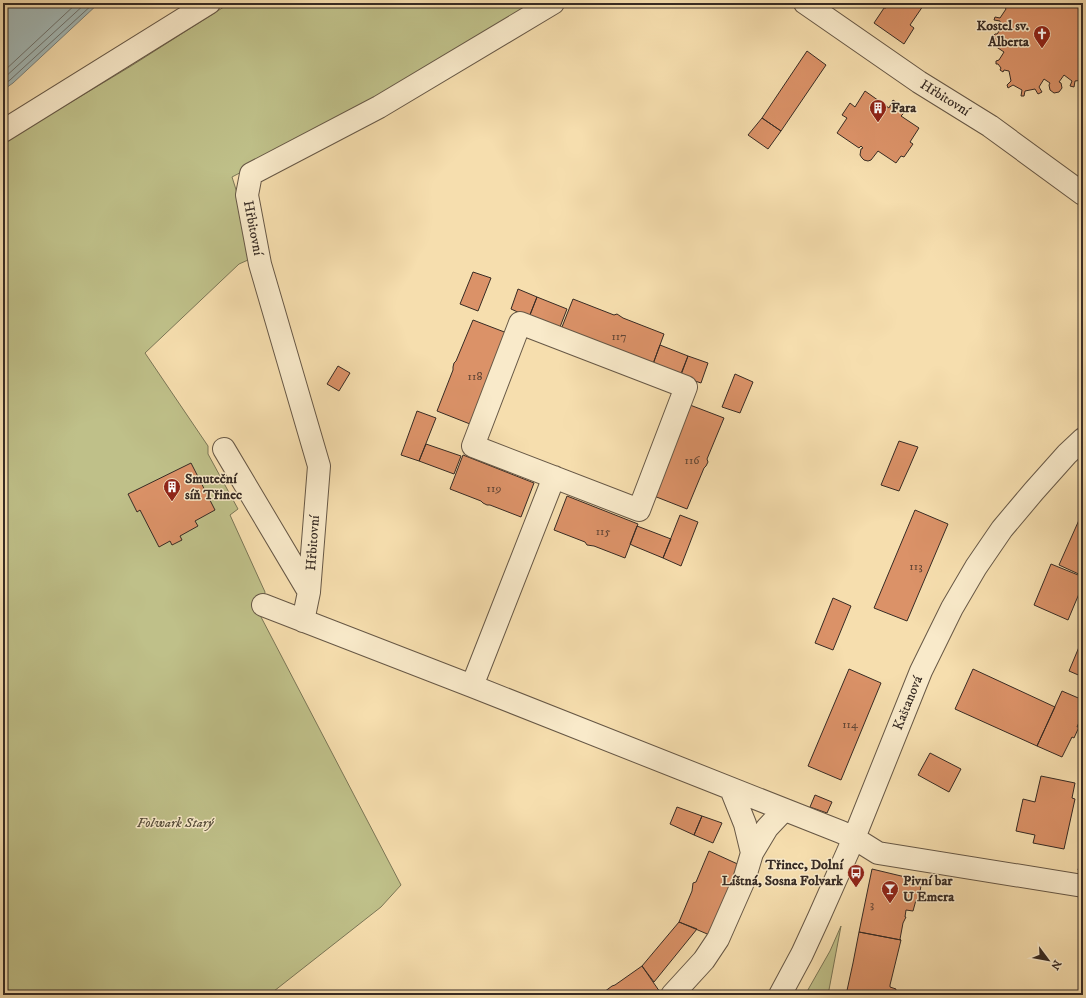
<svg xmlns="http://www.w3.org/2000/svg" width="1086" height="998" font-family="'IM FELL DW Pica',serif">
<rect width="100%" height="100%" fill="#f6deae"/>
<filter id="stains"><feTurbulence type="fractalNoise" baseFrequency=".005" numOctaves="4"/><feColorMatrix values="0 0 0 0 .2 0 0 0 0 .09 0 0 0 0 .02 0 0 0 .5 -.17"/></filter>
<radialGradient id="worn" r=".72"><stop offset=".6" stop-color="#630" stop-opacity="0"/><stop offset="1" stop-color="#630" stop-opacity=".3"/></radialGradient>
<path fill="#bfc089" stroke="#7b7656" d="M230,3H545L327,127L232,177L257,256L239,264L145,353L208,446V454L238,509L230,515L265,592L261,617L401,885L381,907L269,995H3V143L131,66Z
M841,926L828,995H805L830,951Z"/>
<path fill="#a3b9b7" stroke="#78807c" d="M3,3H99L13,83L3,90Z"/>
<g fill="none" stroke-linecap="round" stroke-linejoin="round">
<path stroke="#6d726e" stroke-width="1" d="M3,72L77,3
M3,79L86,3
M3,85L10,80L94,3"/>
</g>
<path fill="#db9268" stroke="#372b24" d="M889,3H915L920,6L921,5L923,6L910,25L914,28L904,44L874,23L884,8H886Z
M1005,3H1006L1009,7L1020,5V3H1083V80L1075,81L1074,87L1070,86L1072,81L1064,75L1059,82L1061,83L1062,88L1059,92L1054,93L1050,90L1049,85L1050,83L1044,79L1039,87L1042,92L1038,94L1035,89L1025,91L1024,96H1021L1022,90L1013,85L1008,88L1007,85L1011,81L1009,71L1004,70L1003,72L1000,70L1001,68L998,64H996V61L999,60L1004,52L995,46L993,47L992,44L994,43L995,37L993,36L995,34H997L1000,30V21L994,20L995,17L1000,18L1006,9L1003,4Z
M807,51L826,65L781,131L762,118Z
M865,91L889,108L893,100L907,110L901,116L919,128L910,142L913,144L904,157L901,156L896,163L878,151L871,160L868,161L864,160L862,158L860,155L861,149L863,148L861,146L859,148L837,133L847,118L842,115L850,103L855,107Z
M762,118L781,131L768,149L748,135Z
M473,272L491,278L478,311L460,304Z
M518,289L537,297L529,317L511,309Z
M537,297L567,309L560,327L530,315Z
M573,299L614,315L617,314L623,318L664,334L653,364L560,332Z
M473,320L507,333L470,424L437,411L453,370V367L454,363L456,361Z
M660,345L688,356L681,375L653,364Z
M688,356L708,363L701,383L680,376Z
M338,366L350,373L339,391L327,384Z
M735,374L753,382L740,413L722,407Z
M690,405L724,418L707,459L708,462L706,466L704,468L687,509L654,496Z
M417,411L436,418L419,461L401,455Z
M899,441L918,447L899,491L881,485Z
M426,444L461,456L454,474L419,461Z
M463,455L534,483L521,517L490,505H487L483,503L481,501L450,489Z
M191,463L215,510L195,521L198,526L180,536L182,540L172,545L170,541L159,547L140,510L137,512L128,494Z
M567,496L638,524L625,558L594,546L587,545L585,542L554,530Z
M915,510L948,524L907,621L874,608Z
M1083,511V576L1059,565Z
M680,515L698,522L681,566L663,558Z
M637,526L671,539L663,558L634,546L630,544Z
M1051,564L1083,577V590L1081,589L1068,620L1034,605Z
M833,598L851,606L833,650L815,643Z
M1079,647L1083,649V677L1069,671Z
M849,669L881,683L841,780L808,766Z
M973,669L1055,707L1037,746L955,709Z
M1062,691L1083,700V713L1077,727H1079L1074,738L1072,737L1062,757L1037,746Z
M930,753L961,769L949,792L918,775Z
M1041,776L1075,783L1072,798L1075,799L1064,849L1033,843L1035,835L1016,831L1023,799L1035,802Z
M815,795L832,802L827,813L810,807Z
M677,807L702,816L694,835L670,824Z
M702,816L722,823L713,843L694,835Z
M709,851L742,866L712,936L679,922L692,891L693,883L696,882Z
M1081,859H1083V872L1078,870Z
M872,869L922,881L918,901L916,900L913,911L906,910L905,917H906L903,923L900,939L901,940L859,932Z
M679,922L697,929L654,982L642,966Z
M859,932L901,940L890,985V987L896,989L895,995H846L853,963Z
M642,966L662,995H600L612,986L615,985Z"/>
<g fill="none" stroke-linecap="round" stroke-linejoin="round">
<defs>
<path id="minor" d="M805,3L919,82L990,126L1083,194
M3,131L209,3
M520,323L686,387L639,510L473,446Z
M224,449L309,592
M263,605L472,686L841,832L854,838L878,853L1083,886
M303,621L309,592L319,466L260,264L247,195L251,174L379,107L553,3
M472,686L554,477
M731,789L745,824L752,853
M672,995L704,960L718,939L744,880L752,853L767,828L784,810
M780,995L802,954L819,917L854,838L921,671L952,608L976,567L1002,529L1034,491L1067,454L1083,439"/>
</defs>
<use href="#minor" stroke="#675846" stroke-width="24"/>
<use href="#minor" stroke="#f9eaca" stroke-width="22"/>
</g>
<defs>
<symbol id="church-pin" viewBox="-11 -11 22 30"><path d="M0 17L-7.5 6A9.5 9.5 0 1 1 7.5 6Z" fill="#8f2418" stroke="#f9eaca"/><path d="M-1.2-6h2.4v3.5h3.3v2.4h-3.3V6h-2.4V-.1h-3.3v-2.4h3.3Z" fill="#fff"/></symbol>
<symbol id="building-pin" viewBox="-11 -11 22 30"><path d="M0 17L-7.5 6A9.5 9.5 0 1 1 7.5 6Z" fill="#8f2418" stroke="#f9eaca"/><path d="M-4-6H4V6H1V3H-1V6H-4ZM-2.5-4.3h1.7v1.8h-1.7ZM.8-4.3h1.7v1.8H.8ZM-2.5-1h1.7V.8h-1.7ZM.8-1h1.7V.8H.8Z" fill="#fff"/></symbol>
<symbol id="bus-pin" viewBox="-11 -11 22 30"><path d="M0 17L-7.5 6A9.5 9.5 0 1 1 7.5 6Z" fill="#8f2418" stroke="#f9eaca"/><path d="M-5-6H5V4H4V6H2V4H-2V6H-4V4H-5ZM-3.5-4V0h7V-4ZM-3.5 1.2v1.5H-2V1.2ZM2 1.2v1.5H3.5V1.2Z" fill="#fff"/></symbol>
<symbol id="bar-pin" viewBox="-11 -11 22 30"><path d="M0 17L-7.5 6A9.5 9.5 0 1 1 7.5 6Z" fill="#8f2418" stroke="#f9eaca"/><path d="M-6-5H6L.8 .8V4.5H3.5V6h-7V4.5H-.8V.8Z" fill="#fff"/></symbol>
</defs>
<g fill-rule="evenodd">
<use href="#church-pin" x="1032" y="24" width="20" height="27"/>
<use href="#building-pin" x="868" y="98" width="20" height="27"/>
<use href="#building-pin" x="162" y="477" width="20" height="27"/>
<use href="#bus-pin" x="846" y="863" width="20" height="27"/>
<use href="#bar-pin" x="880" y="879" width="20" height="27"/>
</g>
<g text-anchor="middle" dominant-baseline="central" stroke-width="3" stroke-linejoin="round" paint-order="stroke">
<g font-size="12" fill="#604535">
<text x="619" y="336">117</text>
<text x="475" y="376">118</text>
<text x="692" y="460">116</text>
<text x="494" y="488">119</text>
<text x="603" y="531">115</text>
<text x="916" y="566">113</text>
<text x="850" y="724">114</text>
<text x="872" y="904">3</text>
</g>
<g font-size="14" font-weight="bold" fill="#372b24" stroke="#f9eaca" text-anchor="start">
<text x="1029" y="26" text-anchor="end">Kostel sv.<tspan x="1029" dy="16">Alberta</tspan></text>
<text x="891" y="108">Fara</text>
<text x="185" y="479">Smuteční<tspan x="185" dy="16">síň Třinec</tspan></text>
<text x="843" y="865" text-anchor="end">Třinec, Dolní<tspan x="843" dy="16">Líštná, Sosna Folvark</tspan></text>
<text x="903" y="881">Pivní bar<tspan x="903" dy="16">U Emera</tspan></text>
</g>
<g font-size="14" fill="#372b24" stroke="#f9eaca">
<text transform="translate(945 98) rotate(32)">Hřbitovní</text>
<text transform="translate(253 228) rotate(79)">Hřbitovní</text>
<text transform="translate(313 543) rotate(-86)">Hřbitovní</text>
<text transform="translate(908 703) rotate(-68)">Kaštanová</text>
</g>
<g font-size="14" font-style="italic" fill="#59503d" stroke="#f9eaca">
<text x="175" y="823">Folwark Starý</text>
</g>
</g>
<rect width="1086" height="998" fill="none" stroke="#f6deae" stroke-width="16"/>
<rect x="4" y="4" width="1078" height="990" fill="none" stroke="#372b24" stroke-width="2"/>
<rect x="8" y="8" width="1070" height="982" fill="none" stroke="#372b24"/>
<g transform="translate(1048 960) rotate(122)" stroke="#f9eaca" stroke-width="3" paint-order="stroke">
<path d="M0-3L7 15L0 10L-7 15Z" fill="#372b24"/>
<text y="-6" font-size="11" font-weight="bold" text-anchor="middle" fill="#372b24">N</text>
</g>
<rect width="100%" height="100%" filter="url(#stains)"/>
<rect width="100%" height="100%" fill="url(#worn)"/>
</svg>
